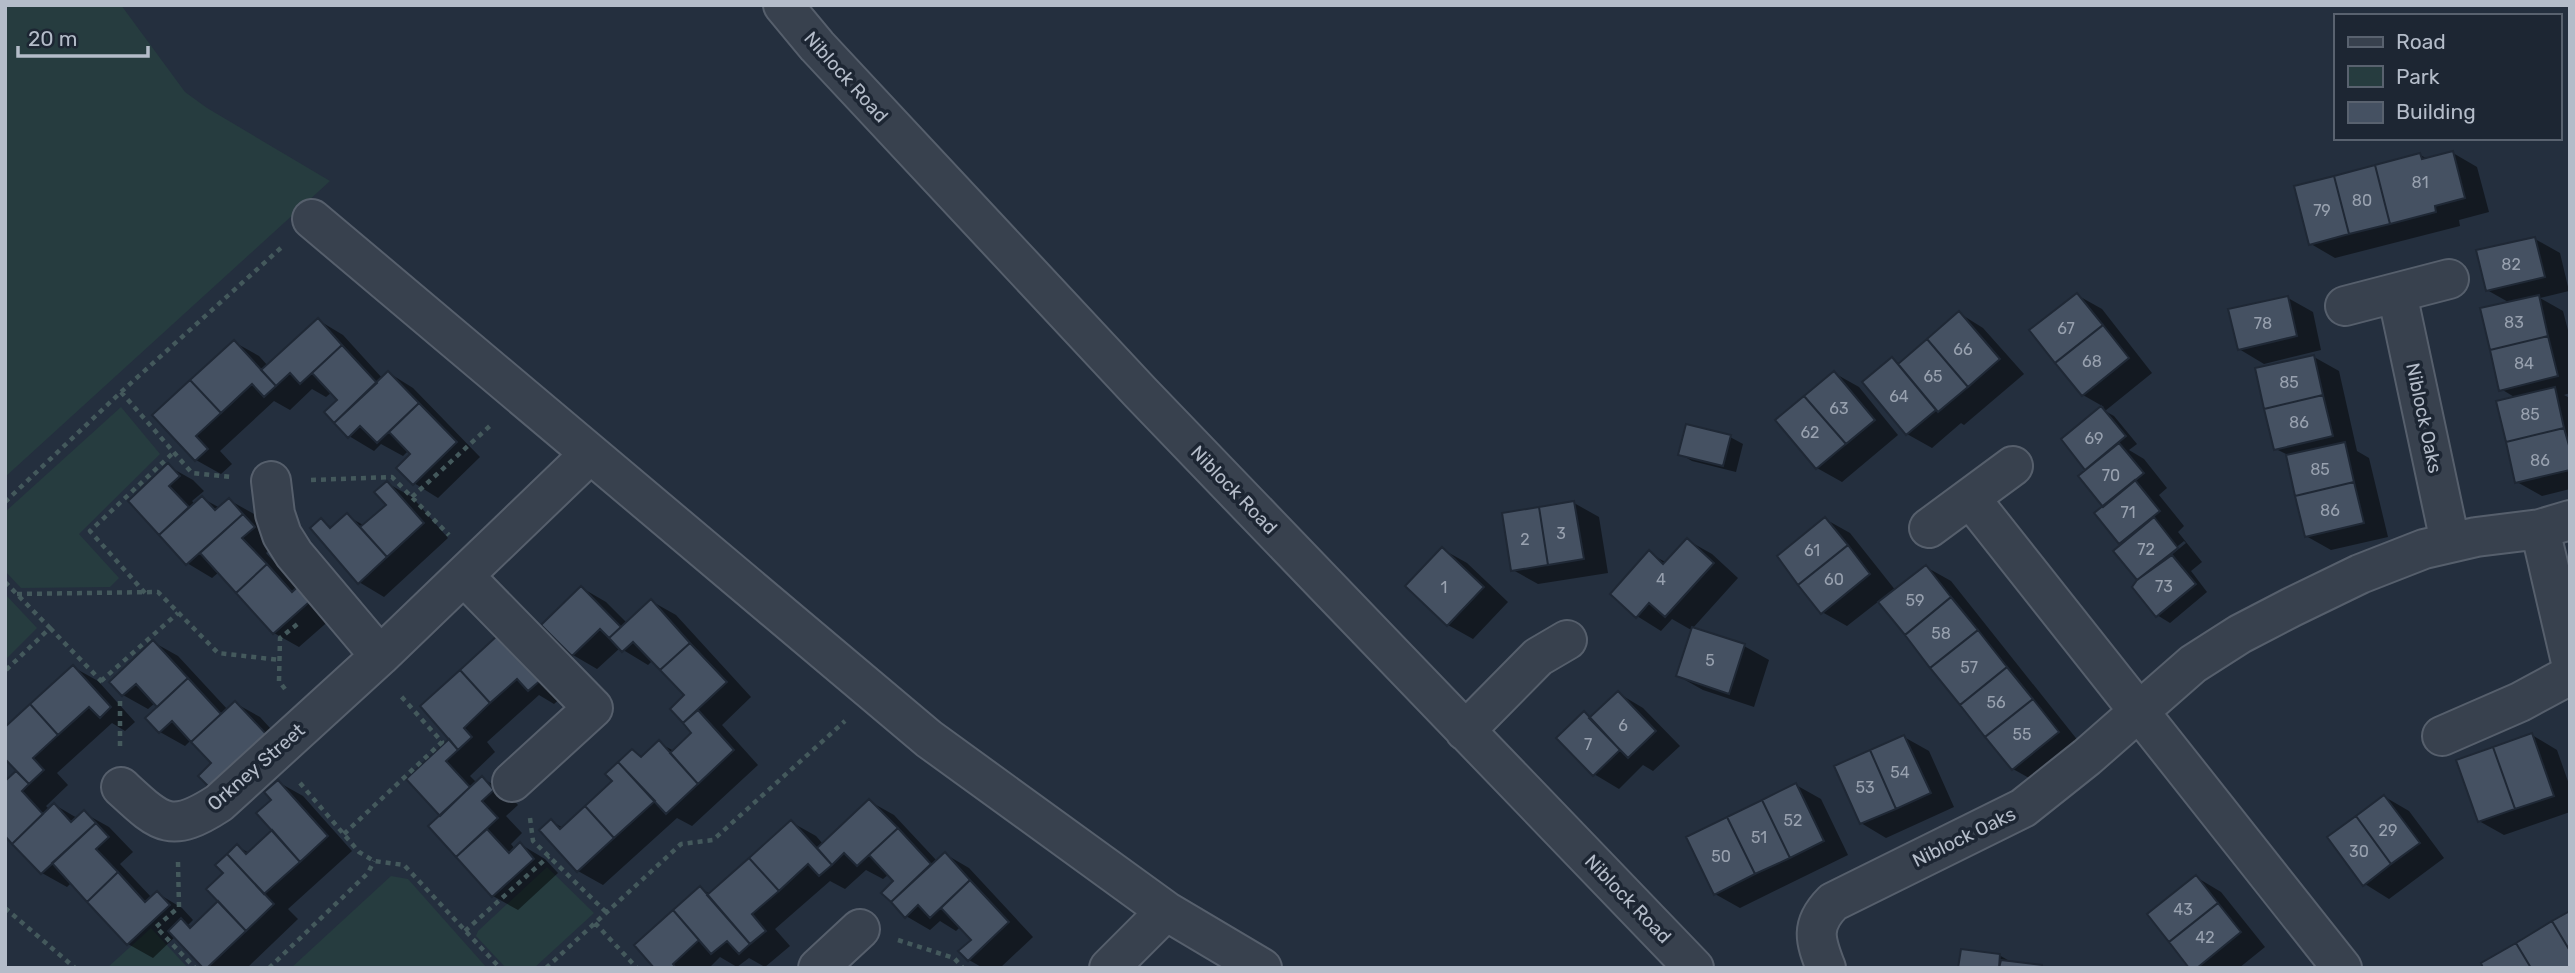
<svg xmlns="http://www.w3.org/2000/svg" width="2575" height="973" font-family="Rubik,sans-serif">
<rect width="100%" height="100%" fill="#242f3e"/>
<path fill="#263c3f" d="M5,5H121L185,92L207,108L330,181L5,477Z
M121,407L160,454L79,534L119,578L110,587L21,588L5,571V512Z
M5,594L37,628L5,660Z
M547,867L594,913L534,968H506L476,936L478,931Z
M391,876L408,879L487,968H291Z
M151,928L188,968H107Z"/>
<path fill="#0007" fill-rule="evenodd" d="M2453,153L2477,167L2489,212L2459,220L2460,226L2335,258L2311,244L2420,155L2428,159Z
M2535,239L2560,253L2569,291L2540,298L2563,311L2570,338V393L2564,395L2570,398V489L2542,496L2517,482L2516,398L2501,389L2510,303L2487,290Z
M2077,295L2102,309L2152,373L2105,411L2114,416L2137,444L2129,450L2144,459L2167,488L2159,495L2184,526L2178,532L2202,562L2191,571L2207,592L2170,623L2157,615L2142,579H2138L2121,545L2097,514L2105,507L2087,471L2064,439L2104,407L2083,395ZM2184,541L2186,543L2146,576L2143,574Z
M2288,298L2313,312L2321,350L2264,364L2239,349Z
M1959,313L1983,328L2024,374L1964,425L1961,423L1932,448L1907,434L1892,359L1900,364Z
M318,320L343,335L383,379L389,373L413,388L480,457L438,498L414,483L412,454L409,450L403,456L381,444L374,451L349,436L339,400L332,392L326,397L312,389L290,410L274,401L220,451L232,464L221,474L196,460L155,415L234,342L259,356L268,366Z
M2314,357L2339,371L2357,451L2369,458L2388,537L2331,550L2306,536L2288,455L2276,449Z
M1834,373L1859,387L1898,435L1842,482L1817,468Z
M1730,437L1743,444L1736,472L1692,461L1680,454Z
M168,466L193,480L204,491L192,501L195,504L202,498L220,508L229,500L254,514L278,542L266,553L299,589L340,611L299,647L274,633L219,572L212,578L187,563L131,501Z
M387,483L412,497L448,538L384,597L359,582L321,521L333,528L347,516L365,526L388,505Z
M1574,503L1599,517L1608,573L1538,584L1513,570Z
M1825,519L1850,533L1896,591L1926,567L1951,581L2083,747L2038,783L2013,769L1879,601L1847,626L1822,612Z
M1687,540L1712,554L1738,578L1692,629L1744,646L1769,660L1754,707L1703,690L1678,676L1693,631L1672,619L1661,631L1637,616L1649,553L1667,563Z
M1442,549L1467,563L1508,602L1473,639L1448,625L1407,586Z
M582,588L606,602L627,623L651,601L676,615L751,697L722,725L758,765L692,826L677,818L603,885L578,871L551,821L563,828L614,781L632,751L643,757L659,743L674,751L694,733L672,709L686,695L653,660L648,665L620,648L597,669L573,655Z
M498,637L564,695L554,704L539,695L487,742L495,752L470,776L477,783L482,778L507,793L518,805L506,816L522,833L511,844L515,849L520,844L545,859L558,873L518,910L493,896L430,826L442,816L408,779L452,739Z
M153,642L178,656L228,710L235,703L260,717L291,751L213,763L191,740L185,746L160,732L159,707L155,703L148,709L123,695L111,682Z
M73,667L98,681L135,722L125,731L112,723L57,773L68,785L46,806L50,810L55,805L77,818L84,813L109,827L133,852L120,864L152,898L157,893L182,908L193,920L188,925L193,927L221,901L225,873L237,846L249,853L274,830L273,800L278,782L303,796L352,851L288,909L298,919L247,968H206L176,936L153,958L128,944L72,882L67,887L42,873L5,783L19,771Z
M1618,693L1643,708L1680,746L1653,771L1643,765L1619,789L1594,774L1584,713L1592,718Z
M2532,735L2557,750L2570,787V812L2504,835L2479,821Z
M1904,737L1929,751L1954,807L1886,838L1861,823Z
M1796,785L1821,799L1848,855L1740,908L1715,894Z
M2385,797L2409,811L2444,858L2389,899L2365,884Z
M869,801L894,815L937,861L945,854L969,868L1033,937L1000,968H983L969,960L973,940L961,926L956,931L940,921L930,930L906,916L884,893L896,881L889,874L883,879L866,870L845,889L830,881L775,929L790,946L765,967L749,958L737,967L720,957L709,968H657L700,888L710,894L791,822L816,836L823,844Z
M2196,877L2221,892L2265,947L2239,968H2191Z
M1999,955L2013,963L2041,968H1960Z"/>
<path fill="#455162" stroke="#1f2835" stroke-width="2" d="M2453,151L2465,198L2435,206L2436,212L2390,224L2375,165L2420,153L2422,159Z
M2375,165L2390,224L2349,234L2334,176Z
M2334,176L2349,234L2309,245L2294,186Z
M2535,237L2545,277L2486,291L2476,250Z
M2077,293L2103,325L2055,363L2029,330Z
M2539,295L2548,336L2490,350L2480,308Z
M2288,296L2297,336L2238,350L2228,309Z
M1959,311L2000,359L1968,387L1927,339Z
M318,318L342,345L300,384L290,373L276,386L261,370Z
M2103,325L2129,358L2082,396L2055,363Z
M2548,336L2558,376L2499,391L2490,350Z
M1927,339L1968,387L1938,412L1898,364Z
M234,340L276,386L264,397L252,384L221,413L190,380Z
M342,345L377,383L334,423L324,412L337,400L312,373Z
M2314,355L2323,395L2264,409L2255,368Z
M1892,357L1936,410L1906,435L1862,382Z
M388,371L419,403L377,443L360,426L348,438L334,423Z
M1834,371L1875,420L1846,444L1804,396Z
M190,380L221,413L196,436L208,449L195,461L152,415Z
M2555,387L2564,428L2506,442L2496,401Z
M2323,395L2333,436L2274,450L2264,409Z
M1804,396L1846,444L1816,469L1775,420Z
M419,403L457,442L413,485L396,468L410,454L389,432Z
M2101,406L2126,436L2085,470L2061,439Z
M1686,424L1731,435L1723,466L1678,455Z
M2564,428L2570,449V470L2515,483L2506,442Z
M2345,442L2354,482L2295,496L2286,455Z
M2119,443L2144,473L2103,507L2078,476Z
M168,463L180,476L169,486L189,507L159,535L128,501Z
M2135,480L2160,511L2119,544L2094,513Z
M387,481L424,523L387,557L360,527L386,505L374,492Z
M2354,482L2364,523L2305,537L2295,496Z
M202,496L215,510L229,498L243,514L186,565L159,535Z
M1574,501L1584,559L1548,565L1539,507Z
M1539,507L1548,565L1511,571L1502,513Z
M347,513L387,557L358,584L310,528L321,518L330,528Z
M243,514L255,527L242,538L267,564L236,593L200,553Z
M1825,517L1848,545L1798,585L1777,556Z
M2154,517L2178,548L2137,580L2113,551Z
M1687,538L1714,563L1665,617L1649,603L1636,618L1610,594L1649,550L1663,564Z
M1848,545L1870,574L1821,614L1798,585Z
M1442,547L1484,587L1447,626L1405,586Z
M2172,555L2196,584L2156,617L2132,587L2137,580Z
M267,564L292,592L303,582L316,596L273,634L236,593Z
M1926,565L1951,597L1905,635L1878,602Z
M581,586L621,627L609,638L600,629L572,656L541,625Z
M1951,597L1978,630L1930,668L1905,635Z
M651,599L690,643L660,670L633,642L622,652L609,638Z
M1692,627L1745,644L1729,694L1676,676Z
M1978,630L2007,667L1960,705L1930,668Z
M498,635L541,680L528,691L517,679L490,703L460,670Z
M153,640L188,678L157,707L136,684L122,696L109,682Z
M690,643L727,682L683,723L670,709L684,695L660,670Z
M73,665L111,707L100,718L89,707L58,735L30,704Z
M2007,667L2033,699L1985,737L1960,705Z
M460,670L490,703L464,728L472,737L458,750L420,706Z
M188,678L221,714L191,742L172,721L159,733L145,718Z
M1618,691L1656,731L1628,758L1589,718Z
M2033,699L2059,732L2012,770L1985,737Z
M235,701L268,736L212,790L198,776L211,763L191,742Z
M30,704L58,735L33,758L44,770L29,784L5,759V727Z
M698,710L734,750L698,784L670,753L691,733L683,723Z
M1584,711L1620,750L1593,776L1556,738Z
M2532,733L2554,796L2515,809L2493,747Z
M1904,735L1931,793L1896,809L1870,750Z
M449,739L458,750L446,761L470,787L440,816L406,779Z
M659,740L698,784L666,814L618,762L632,749L641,757Z
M2493,747L2515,809L2478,822L2456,760Z
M1870,750L1896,809L1860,824L1834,766Z
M618,762L655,801L614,838L585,806L612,781L605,774Z
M16,771L29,784L22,791L43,814L12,844L5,836V781Z
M482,776L494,790L482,801L498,818L456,857L428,826Z
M278,780L328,836L300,862L256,813L271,800L264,792Z
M1796,783L1824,841L1790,858L1762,800Z
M2384,795L2420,843L2391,864L2356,816Z
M869,799L898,828L857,866L844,853L832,865L817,848Z
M1762,800L1790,858L1755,874L1727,817Z
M54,803L71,822L84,810L96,823L41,874L12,844Z
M585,806L614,838L577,872L539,830L551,819L560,829Z
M2356,816L2391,864L2363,886L2327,837Z
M1727,817L1755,874L1714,895L1686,837Z
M791,820L832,865L819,876L808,864L779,891L749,858Z
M96,823L109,837L96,849L118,872L87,902L52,863Z
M898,828L931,864L891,902L881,893L893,881L869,855Z
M487,829L509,853L520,842L534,859L492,897L456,857Z
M272,830L300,862L264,894L227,854L237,844L246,854Z
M945,852L970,880L930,918L918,905L905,918L891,902Z
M227,854L274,904L246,931L206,889L223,873L215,865Z
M749,858L779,891L752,914L766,931L750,944L707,895Z
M118,872L145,902L157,891L170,905L127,945L87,902Z
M2196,875L2218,903L2169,942L2147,914Z
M970,880L1009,922L968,961L958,951L971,940L941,908Z
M700,886L750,944L739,954L727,941L711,954L673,910Z
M218,901L246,931L207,968H203L168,931L181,918L190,928Z
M2218,903L2241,932L2197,968H2189L2169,942Z
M673,910L699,940L673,964L676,968H654L634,945Z
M2570,911V951L2552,921Z
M2552,921L2570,951V968H2531L2516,943Z
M2516,943L2531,968H2483L2481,963Z
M1961,949L2000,954L1999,968H1958Z
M2001,960L2042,965V968H1999Z"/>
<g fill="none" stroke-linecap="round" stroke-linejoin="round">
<defs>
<path id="minor" d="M783,5L817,46L1140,392L1694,968
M312,219L929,739L1166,911L1262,968
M2397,293L2450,542
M2345,306L2449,279
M271,481L275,514L282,535L294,554L380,656
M1970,498L2342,968
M1929,528L2013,466
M2540,529L2570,658
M464,576L593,708L512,782
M1465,731L1538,657L1567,640
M2442,736L2520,702L2570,675
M121,787C160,823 170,835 219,803L380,656L590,454
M818,968L860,929
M1109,968L1166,911
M1826,968C1815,940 1810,925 1833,902L2023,808L2087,757L2193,664L2240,634L2292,607L2360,574L2424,549L2476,537L2540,529L2570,520"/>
</defs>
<use href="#minor" stroke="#565f6c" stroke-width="42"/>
<path stroke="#44595c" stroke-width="4.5" stroke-dasharray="5 5" stroke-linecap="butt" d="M121,392L192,473L232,477
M311,480L392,477L449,535
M412,497L492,424
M5,502L121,392L283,246
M5,582L50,628L5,671
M145,593L90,531L174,452
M17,594L158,592L218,653L280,660
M50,628L105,685
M101,681L178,613
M285,689L279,681L280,638L300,622
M120,701V746
M300,783L359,852L374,861L404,865L500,968
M530,818L533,841L606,912
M344,834L442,742L399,694
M178,862L179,907L156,927L195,968
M5,908L75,968
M595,923L637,968
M465,931L549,856
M898,940L954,958L963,968
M269,968L368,873L374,861
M546,968L681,844L713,840L845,721"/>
<use href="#minor" stroke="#38414e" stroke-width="38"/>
</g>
<g text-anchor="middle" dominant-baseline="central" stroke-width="7" stroke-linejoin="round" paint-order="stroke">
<g font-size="16" fill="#98a1af">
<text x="2420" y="182">81</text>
<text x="2362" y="200">80</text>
<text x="2322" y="210">79</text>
<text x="2511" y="264">82</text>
<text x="2514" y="322">83</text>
<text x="2263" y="323">78</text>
<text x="2066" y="328">67</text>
<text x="1963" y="349">66</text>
<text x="2092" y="361">68</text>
<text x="2524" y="363">84</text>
<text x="1933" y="376">65</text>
<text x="2289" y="382">85</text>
<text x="1899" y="396">64</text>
<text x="1839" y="408">63</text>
<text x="2530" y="414">85</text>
<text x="2299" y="422">86</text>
<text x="1810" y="432">62</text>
<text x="2094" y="438">69</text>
<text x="2540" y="460">86</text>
<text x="2320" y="469">85</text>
<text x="2111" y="475">70</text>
<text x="2330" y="510">86</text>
<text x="2128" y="512">71</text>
<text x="1561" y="533">3</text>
<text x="1525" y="539">2</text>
<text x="2146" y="549">72</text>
<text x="1812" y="550">61</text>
<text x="1661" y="579">4</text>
<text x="1834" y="579">60</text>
<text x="2164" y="586">73</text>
<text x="1444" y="587">1</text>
<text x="1915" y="600">59</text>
<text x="1941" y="633">58</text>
<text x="1710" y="660">5</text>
<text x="1969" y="667">57</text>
<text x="1996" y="702">56</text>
<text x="1623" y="725">6</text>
<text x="2022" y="734">55</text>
<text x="1588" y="744">7</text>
<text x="1900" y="772">54</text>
<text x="1865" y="787">53</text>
<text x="1793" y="820">52</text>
<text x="2388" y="830">29</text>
<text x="1759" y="837">51</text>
<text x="2359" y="851">30</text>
<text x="1721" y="856">50</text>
<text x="2183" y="909">43</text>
<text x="2205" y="937">42</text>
</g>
<g font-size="19" fill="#b4bcc9" stroke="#1d2633">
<text transform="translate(846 77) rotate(48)">Niblock Road</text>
<text transform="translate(2424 418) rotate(78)">Niblock Oaks</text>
<text transform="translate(1234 490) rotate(46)">Niblock Road</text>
<text transform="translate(256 767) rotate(-41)">Orkney Street</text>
<text transform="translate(1964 837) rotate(-26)">Niblock Oaks</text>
<text transform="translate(1628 899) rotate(46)">Niblock Road</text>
</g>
</g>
<rect width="2575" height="973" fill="none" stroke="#b4bcc9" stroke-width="14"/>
<rect x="2334" y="14" width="228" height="126" fill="#1d2633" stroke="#59626f" stroke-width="2"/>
<rect x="2348" y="37" width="35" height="10" fill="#38414e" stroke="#59626f" stroke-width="2"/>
<text x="2396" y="49" font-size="21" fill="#b4bcc9">Road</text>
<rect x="2348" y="66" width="35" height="21" fill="#263c3f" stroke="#59626f" stroke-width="2"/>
<text x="2396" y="84" font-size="21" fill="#b4bcc9">Park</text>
<rect x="2348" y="102" width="35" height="21" fill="#455162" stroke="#59626f" stroke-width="2"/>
<text x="2396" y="119" font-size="21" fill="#b4bcc9">Building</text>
<path d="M18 46v10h130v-10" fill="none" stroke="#b4bcc9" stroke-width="3.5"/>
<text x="28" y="46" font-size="21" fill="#b4bcc9" stroke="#1d2633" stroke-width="5" paint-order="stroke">20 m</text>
</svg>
